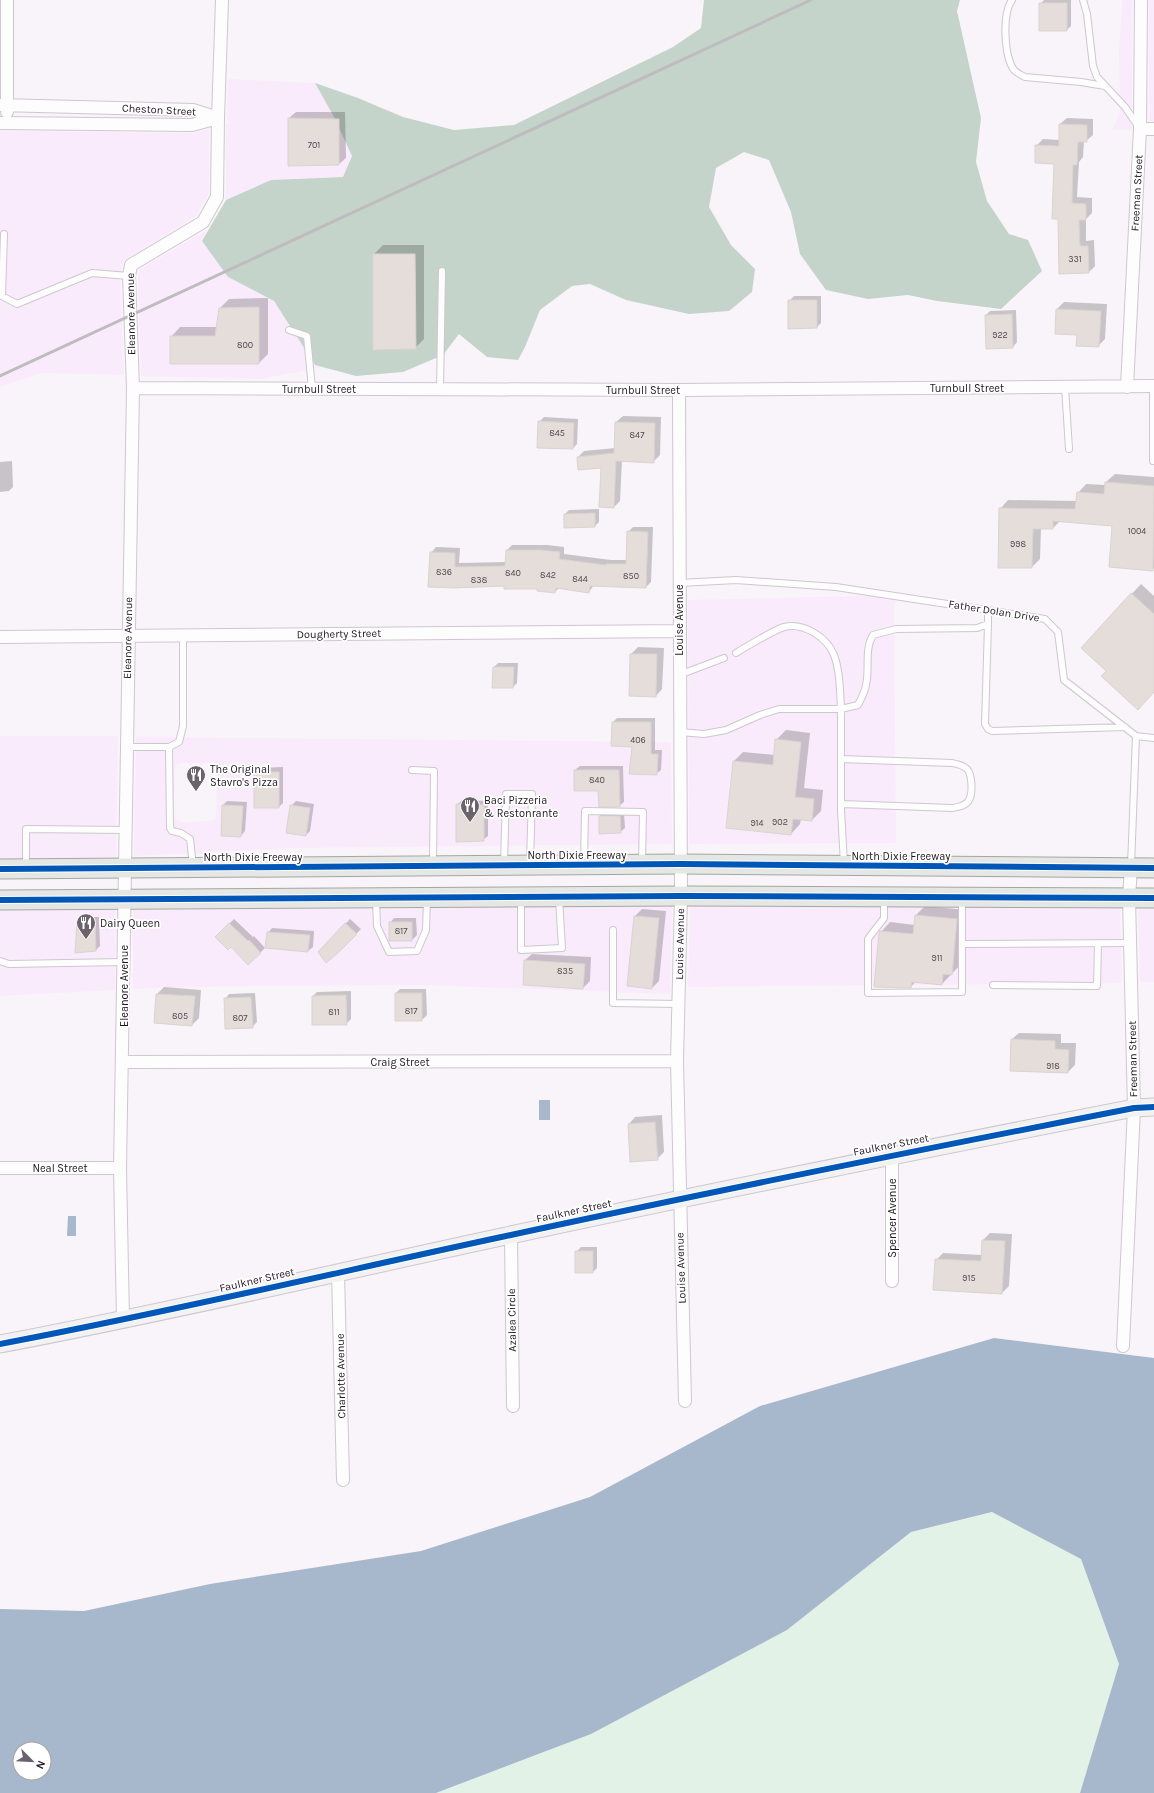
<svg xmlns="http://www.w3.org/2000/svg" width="1154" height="1793" font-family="Karla,sans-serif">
<rect width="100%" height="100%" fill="#f9f4f9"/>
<path fill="#faebfc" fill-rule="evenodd" d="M1122,0H1132V130H1112L1120,112L1119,52Z
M1149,0H1154V122L1149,121Z
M228,79L315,83L334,117L352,156L343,177L271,180L226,200V124L229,123L227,118L228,113H227Z
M209,129V194L196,216L126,259L123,263L120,275L124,375L41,373L0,387V131L193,133Z
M207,230L202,241L228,277L274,301L315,365L324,367L260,379L141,376L138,277L139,270Z
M894,595L896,843L689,844L688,600Z
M0,736H118L116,857L71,859L0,860Z
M136,737L671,742L672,844L297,848L134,856ZM181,763H211L215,766L217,771L216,816L215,819L211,821L182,822L177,820L174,816L175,769L176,765Z
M672,904L670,994L422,985L175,987L133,989V907Z
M690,904L1120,906L1122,983L688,987Z
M1138,906H1154V982H1140Z
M116,907L115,990L0,996V908Z"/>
<path fill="#e2f2e7" d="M993,1512L1081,1559L1119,1664L1080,1793H436L459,1785L787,1630L911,1532Z"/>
<path fill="#c5d4ca" d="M704,0H960L957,11L981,118L976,162L987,201L1009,234L1028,240L1042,271L1001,309L937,301L908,295L868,299L826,290L800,254L791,212L769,160L744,152L716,168L709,207L731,245L755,269L752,292L729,311L689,314L626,300L590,284L572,286L540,310L525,347L518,360L487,357L459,334L443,355L403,372L356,376L315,365L274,301L228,277L202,241L226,200L271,180L343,177L352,156L334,117L315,83L358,98L403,117L454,130L514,125L673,47L701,28Z"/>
<path fill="#a8b8cc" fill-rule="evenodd" d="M539,1100H550V1120H539Z
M68,1216H76V1236H67Z
M994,1338L1154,1358V1793H1080L1119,1664L1081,1559L992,1512L911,1532L787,1630L591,1734L436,1793H0V1609L84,1611L210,1584L421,1551L590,1497L760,1406ZM20,1749H44V1773H20Z"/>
<path fill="#0003" d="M1044,0H1071V26L1067,30L1040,4Z
M296,112H345L346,158L339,164L289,118Z
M1067,118L1093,119V135L1086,141H1084L1083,157L1079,162L1077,197L1092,198V213L1086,219V241L1094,240L1095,266L1089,272L1059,218L1055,163L1036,146L1043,139L1060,140V124Z
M383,245H424V339L415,348L374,254Z
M794,296H821V323L817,327L789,301Z
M268,298V354L259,363L171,337L180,327H217L220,308L229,299Z
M1064,302L1107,304L1105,339L1098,346L1078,334L1057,309Z
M1016,310L1017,342L1013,347L986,315L990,311Z
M623,416L661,417L660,455L653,462L622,460L620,501L614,507L602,467L578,457L584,451L615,448L616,422Z
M544,417L578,419L577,444L573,448L539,422Z
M12,461L13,487L9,491L0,492V462Z
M1115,474L1154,477V568L1152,570L1113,525L1060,521L1053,528H1041L1040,559L1032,567L1000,509L1008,500L1077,501L1078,493L1086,484L1106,485V482Z
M599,509V522L595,526L565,514L569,510Z
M633,527H653L651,582L646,587L594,585L589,592L559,588L555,592L538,588L505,585L454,587L431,553L436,547L460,548L459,563L506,562L507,550L512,545H547L564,547V554L611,560H627L628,532Z
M1141,584L1154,596V692L1107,671L1082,647Z
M638,647L664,648L662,689L656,696L631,654Z
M498,663H518L517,683L513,687L494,667Z
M617,718H655V750H662L661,770L656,774L613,722Z
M786,730L810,733L804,788L823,790L821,811L812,820L801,819L800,824L791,834L734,761L743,752L775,755L776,740Z
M580,766H623L624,802L619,806L599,790L575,770Z
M283,767V803L279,807L255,772L259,768Z
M462,800L488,801V836L483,840L457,805Z
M227,801L247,802L245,831L241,836L223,805Z
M296,801L314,804L310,831L306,835L291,806Z
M604,812H624L625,828L620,832L600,816Z
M925,906L966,910L961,964L942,984L916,981L911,987L881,932L890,922L915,925L916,915Z
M642,909L666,911L659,981L652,988L628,985L635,916Z
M82,917H99L100,946L96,950L78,921Z
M394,918H416L417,935L412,940H390V923Z
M234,919L253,937L254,936L265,948L260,953L232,945L216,937Z
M350,919L361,929L339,952H319Z
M272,928L314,931L313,947L308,951L266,947L268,933Z
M532,954L591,957L590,981L583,988L525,960Z
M164,987L201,990L199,1018L192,1025L157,994Z
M400,989H426L427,1015L422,1020H396V993Z
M351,991V1019L346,1024L313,996L317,992Z
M255,993L257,1022L252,1027L225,999L229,994Z
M1019,1033L1061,1034V1043H1076L1075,1065L1068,1072L1012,1039Z
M662,1115L664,1152L657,1159L631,1161L629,1124L635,1117Z
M990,1233L1012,1234L1009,1286L1002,1293L934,1289L936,1260L943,1253L982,1255L983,1240Z
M581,1247H597V1268L593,1272L576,1252Z"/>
<path fill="#e5ddda" stroke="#dbd3d1" d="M1039,3H1067V31H1039Z
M288,118L339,119V165L288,166Z
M1059,124L1087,125V142H1078L1077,165H1073L1072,203L1086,204V220H1079L1080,246H1088L1089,273L1059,274L1058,219H1052L1054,164L1035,163V145L1059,146Z
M373,254H415L416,349L373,350Z
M788,300H817V328L788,329Z
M259,307V364H170V336H215L219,308Z
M1056,309L1101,311L1099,347L1076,346L1077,335L1055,334Z
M1012,314L1013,348L986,349L985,315Z
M538,421L574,423L573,449L537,448Z
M615,422L655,423L654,463L616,461L614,508L599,507L601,468L578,470L577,457L614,453Z
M1105,482L1154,486L1153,571L1109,567L1112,526L1053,521V529H1033L1032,568H998L999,508L1075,509L1077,492L1104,494Z
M595,513V527L564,528V514Z
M627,531L648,532L646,588L590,586L589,593L556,588L555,593L537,591V589H504V586L454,588L428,587L430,552L455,553V567L505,566L506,550H541L560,552L559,559L606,565V564H626Z
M1131,593L1154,614V692L1138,710L1101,676L1106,671L1081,648Z
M630,654H657L656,697L629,696Z
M493,667H514L513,688H492Z
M612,722H651V754H658L657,775L629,774L632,747L611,746Z
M775,739L801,742L795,797L814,799L812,821L793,819L791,835L726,828L733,761L773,765Z
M574,770H619L620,807H599L598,791H574Z
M254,772H279V808H254Z
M456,804L484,805V841L456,842Z
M222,805L243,806L241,837L221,836Z
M290,805L310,808L306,836L286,833Z
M599,816H620L621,833L599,834Z
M915,915L957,919L952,975L943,974L942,985L912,982L911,988L874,987L879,933L880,931L913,934Z
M634,916L659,918L652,989L627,986Z
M77,921H95L96,951L75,953Z
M389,922H412V941H389Z
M229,923L248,941L249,940L261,953L248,965L231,947L228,950L215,937Z
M345,923L357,934L339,952L326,963L318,952Z
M267,932L310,935L308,952L265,948Z
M524,960L585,964L583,989L523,985Z
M395,993H422V1021H395Z
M156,994L195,996L192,1026L154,1023Z
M346,995L347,1025H312V996Z
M251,997L253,1028L225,1029L224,998Z
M1011,1039L1055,1041V1049L1069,1050L1068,1073L1010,1071Z
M655,1122L658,1160L630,1162L628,1124Z
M982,1240L1005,1241L1002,1294L933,1290L935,1259L981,1261Z
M575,1251H593V1273H575Z"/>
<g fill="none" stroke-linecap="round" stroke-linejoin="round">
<defs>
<path id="lane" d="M1012,0C1002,14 1004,56 1014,70C1017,73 1021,75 1025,77L1081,82L1105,86
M1083,0L1087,14L1093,66L1097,77L1125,107L1138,126
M4,234L2,296L17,304L92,273L129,276
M289,330L307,336L312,389
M1153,386V461
M1065,387L1069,449
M440,389L442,271
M679,583L736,580L836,587L1045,619L1058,632L1064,680L1136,736L1131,866
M988,624L985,724L988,729L992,731L1125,727
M736,653C744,648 776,629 784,627C803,622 827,637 834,655C840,671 840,691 841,709L858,705C861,699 865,692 866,685C870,668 864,650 873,635L896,629L977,628L988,624V610
M679,675L724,658
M680,732L704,734L726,730L760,715L779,709H841V810L844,864
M1136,736L1154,738
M127,747H169L179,742L183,726V635
M169,747L170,828L172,831L181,833L190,839L193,866
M412,770L434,771L433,863
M841,804L952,808C958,807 966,806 969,800C973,793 972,774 967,769C963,765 957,764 952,763L841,759
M584,863L585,811L643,812L642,863
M504,864L506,794H532L530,862
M26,867V829L126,830
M521,898V950L562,948L559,899
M376,899L377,926L389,952L417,951L426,930L427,899
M884,900V918L868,939V993L962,992V944
M962,900V944L1130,943
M613,930V1003L679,1004
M0,961L9,964L124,962
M993,985L1097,986L1098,943"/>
<path id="street" d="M0,105L193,110L218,118
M7,112V0
M0,123L192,125L218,118
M1140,129H1154
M1127,387L1140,129L1141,0
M133,388L679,390L1154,386
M679,390L681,896L677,1061L685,1401
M0,637L679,631
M123,1062L677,1061
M892,1155V1281
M0,1168H120
M511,1235L513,1406
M338,1272L343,1480
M123,1321L120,1168L133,388L129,276L131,265L203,222L217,197L218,118L222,0
M1123,1346L1134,1108L1129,898L1131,867"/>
<path id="secondary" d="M0,1344C170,1312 338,1272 506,1236C715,1191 924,1149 1134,1108L1154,1107"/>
<path id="primary" d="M0,869L681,864L1154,868
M0,900L681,896L1154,898"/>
</defs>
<use href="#lane" stroke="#cec7cf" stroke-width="8"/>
<use href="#street" stroke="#cec7cf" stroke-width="14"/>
<use href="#secondary" stroke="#cec7cf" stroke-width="19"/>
<use href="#primary" stroke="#a3a7a2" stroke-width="21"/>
<use href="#lane" stroke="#fefdfe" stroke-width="6"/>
<use href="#street" stroke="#fefdfe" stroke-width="12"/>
<use href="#secondary" stroke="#f1f2f1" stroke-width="17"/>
<use href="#primary" stroke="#e5e7e4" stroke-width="19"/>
<path stroke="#bebcbe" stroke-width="3" d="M0,376L811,0"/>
<defs>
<path id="cycleway" d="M0,869L681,864L1154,868
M0,900L681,896L1154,898
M0,1344C170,1312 338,1272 506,1236C715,1191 924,1149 1134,1108L1154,1107"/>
</defs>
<use href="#cycleway" stroke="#fff" stroke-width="8"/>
<use href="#cycleway" stroke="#0057b8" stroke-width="6"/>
</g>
<defs>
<symbol id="restaurant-pin" viewBox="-11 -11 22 30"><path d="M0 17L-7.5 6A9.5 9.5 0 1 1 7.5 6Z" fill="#6a636b" stroke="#fff"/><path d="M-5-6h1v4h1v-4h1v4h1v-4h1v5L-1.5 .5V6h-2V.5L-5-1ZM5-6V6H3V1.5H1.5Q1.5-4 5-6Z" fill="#fff"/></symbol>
</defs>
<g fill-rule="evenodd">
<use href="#restaurant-pin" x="185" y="764" width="22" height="30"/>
<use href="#restaurant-pin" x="459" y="795" width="22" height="30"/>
<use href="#restaurant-pin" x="75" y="912" width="22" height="30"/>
</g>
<g text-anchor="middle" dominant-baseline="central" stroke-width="3.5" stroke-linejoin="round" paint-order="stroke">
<g font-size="9" fill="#51494f">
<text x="314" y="145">701</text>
<text x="1075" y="259">331</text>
<text x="1000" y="335">922</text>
<text x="245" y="345">800</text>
<text x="557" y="433">845</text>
<text x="637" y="435">847</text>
<text x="1137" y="531">1004</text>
<text x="1018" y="544">998</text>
<text x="444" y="572">836</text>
<text x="513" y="573">840</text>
<text x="548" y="575">842</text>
<text x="631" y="576">850</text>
<text x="580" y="579">844</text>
<text x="479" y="580">838</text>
<text x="638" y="740">406</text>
<text x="597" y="780">840</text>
<text x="780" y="822">902</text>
<text x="757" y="823">914</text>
<text x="401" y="931">817</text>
<text x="937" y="958">911</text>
<text x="565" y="971">835</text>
<text x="411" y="1011">817</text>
<text x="334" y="1012">811</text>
<text x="180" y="1016">805</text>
<text x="240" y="1018">807</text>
<text x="1053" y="1066">918</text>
<text x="969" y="1278">915</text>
</g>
<g font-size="11" fill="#1d151e" stroke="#fff">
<text transform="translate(159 110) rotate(3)">Cheston Street</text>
<text transform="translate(1137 193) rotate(-87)">Freeman Street</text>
<text transform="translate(131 314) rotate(-91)">Eleanore Avenue</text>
<text x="967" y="388">Turnbull Street</text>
<text x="319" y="389">Turnbull Street</text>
<text x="643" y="390">Turnbull Street</text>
<text transform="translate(994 611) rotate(9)">Father Dolan Drive</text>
<text transform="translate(679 620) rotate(-90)">Louise Avenue</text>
<text transform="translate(339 634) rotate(-1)">Dougherty Street</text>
<text transform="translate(128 638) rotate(-89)">Eleanore Avenue</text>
<text x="577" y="855">North Dixie Freeway</text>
<text x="901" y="856">North Dixie Freeway</text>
<text x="253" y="857">North Dixie Freeway</text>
<text transform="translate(680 944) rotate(-89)">Louise Avenue</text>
<text transform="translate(124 986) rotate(-90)">Eleanore Avenue</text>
<text transform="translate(1133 1059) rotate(-91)">Freeman Street</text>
<text x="400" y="1062">Craig Street</text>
<text transform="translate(891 1145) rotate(-11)">Faulkner Street</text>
<text x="60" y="1168">Neal Street</text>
<text transform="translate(574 1211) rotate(-12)">Faulkner Street</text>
<text transform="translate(892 1218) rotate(-90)">Spencer Avenue</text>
<text transform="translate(681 1268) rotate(-92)">Louise Avenue</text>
<text transform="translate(257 1280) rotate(-13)">Faulkner Street</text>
<text transform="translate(512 1320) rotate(-91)">Azalea Circle</text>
<text transform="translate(341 1376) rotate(-91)">Charlotte Avenue</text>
</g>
<g font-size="11" fill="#1d151e" stroke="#fff" text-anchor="start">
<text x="210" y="769">The Original<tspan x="210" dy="13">Stavro's Pizza</tspan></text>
<text x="484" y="800">Baci Pizzeria<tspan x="484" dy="13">&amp; Restonrante</tspan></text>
<text x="100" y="923">Dairy Queen</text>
</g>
</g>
<g transform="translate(32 1761) rotate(114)"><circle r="19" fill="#ffffff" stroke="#a5a1a5"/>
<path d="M0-3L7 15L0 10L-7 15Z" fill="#6a636b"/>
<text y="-6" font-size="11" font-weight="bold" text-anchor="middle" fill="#1d151e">N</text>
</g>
</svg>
